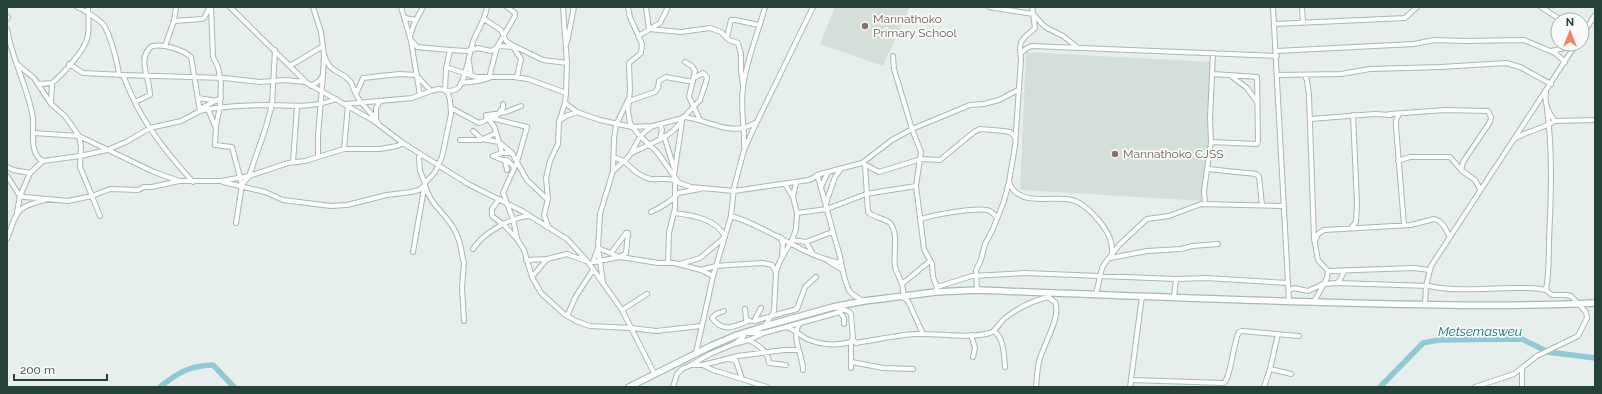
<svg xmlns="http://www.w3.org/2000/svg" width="1602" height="394" font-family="Raleway,sans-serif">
<rect width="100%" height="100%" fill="#e6efeb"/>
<path fill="#d4dfda" d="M835,7H910L883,66L820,44Z
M1026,52L1212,62L1205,201L1020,190Z"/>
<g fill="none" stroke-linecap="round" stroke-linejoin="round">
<path stroke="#8ec9d4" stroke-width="5.5" d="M160,387C179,372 189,366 213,365L234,387
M1380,387L1423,343L1438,340L1522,339L1548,352L1595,358"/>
<defs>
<path id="street" d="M77,7C84,10 98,19 103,24C110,33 118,64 119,75
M211,7L213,57L218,67L221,83L220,107L216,126L215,145L232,147L242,185
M230,7L307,83L374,121L403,143L468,184L522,211L567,239L588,262L622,310L654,373
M401,7L411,41L420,95
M628,7L630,17L642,44L641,53L629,63L630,90L628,110L630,123L638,134L657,152L679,183L691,187L734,191L809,180L820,174L862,163L892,140L912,129L970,105L984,104L999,100L1018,90
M646,7L649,29L681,32L710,28L721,32L729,40L738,43L741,54V71L743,85
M989,7L1033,14L1045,27L1063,36L1077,47
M1273,7L1289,302
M1302,7L1303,23
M1541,7L1561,20
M405,18L416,20
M7,19L8,17
M484,19L501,30L506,41L512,45L543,60L567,63
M174,21L202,19L204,18L210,7
M1274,24L1405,18L1417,7
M7,29C12,60 28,87 33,118C34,131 29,155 43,161L80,156L107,150L126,142L150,128L181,121L200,111L208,109C228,106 249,105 269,105C295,106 312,108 336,99
M640,35L660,23L668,7
M1582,35L1595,15
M410,36L414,24L423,7
M727,37L731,20H735L759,25
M412,41L417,47L450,50L446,69L445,90
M567,42L574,7
M165,46L174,21L176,7
M513,47L521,59L517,77
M450,50L467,51L478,48L491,51L500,46L513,47
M1276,51L1414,44L1434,40L1464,41L1524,40L1555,53L1565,62
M1551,51L1569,47H1574
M1021,53L1027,48L1032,46L1277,56
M324,55C331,75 338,68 350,81C354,86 354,93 358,98C364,107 372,113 378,123
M893,56L894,69L912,129L921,152L916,186L924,249L932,264L933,277L937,287
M469,62L471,76
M685,62L692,66L695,71L689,97L700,120
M17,64L34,78L51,104L65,116L79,136L81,147L80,167L92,196L110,189L138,190L144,187H152L179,181H221L249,176L288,163L305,161L344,149H380L397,146L403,143
M69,64L83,73L123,75C128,87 133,100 140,112C154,137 173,160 193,182
M290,66L323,46
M446,67L476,77H513L528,79L566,93
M123,75L224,78L260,82L285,80L305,82
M1278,75L1341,74L1370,69L1441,67L1506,63L1520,67L1551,84
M1305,75L1307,81L1309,95L1314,239L1318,260L1328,271L1327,278L1314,302
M1231,76L1247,88L1257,102
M419,78L431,91
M461,83L478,81L489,78L497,47L515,16V13L507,7
M39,84L52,83
M311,86L319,81L323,75L324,55L321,32L313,7
M446,91C450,91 455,91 458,88C467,78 469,51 474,39C479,28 485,19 487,7
M1546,92C1544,104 1548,112 1555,121L1595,120
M356,94L363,78L399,74L417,75
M198,98L217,101
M135,102L150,95C150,79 136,58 152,46C164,44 182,49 191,57L200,111
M565,103L577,112L600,120L632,127L653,126L683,118L700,100L706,82L707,77L703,73L694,78
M51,104L52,83C62,75 84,51 87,39C90,29 88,17 88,7
M346,104L412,98L431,91L438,89L445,90L448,93L450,100L451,114L442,157L435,172L425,183L413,252
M451,108L479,123L485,121L487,117
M200,109L221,98
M208,109L215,126
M1390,114L1445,110L1488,111L1491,117L1490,122L1463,162L1461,170
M1399,114L1396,120V127L1404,225
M488,115L506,112L521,106
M683,117C709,119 730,138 755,123
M376,118V108L380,101
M494,119L503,108V104
M1310,119L1375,114L1391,115
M559,121L566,116L577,112
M494,126L499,142L512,153L527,180L547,199
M495,128L486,115L495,119L527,127L517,162L503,193L513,219L517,238
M473,131L482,139L499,142L502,153
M34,133L79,136L154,172L179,181
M664,136L674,168
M660,139L662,130L660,124
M1514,139C1527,131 1542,129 1555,121
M460,140H481L496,133
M1211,142L1257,144L1258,141L1257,77L1213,74
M744,147C745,128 740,108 743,88C746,60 758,34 765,7
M344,149L348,105
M632,153C650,143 673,138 683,118
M421,155L419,157L420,171L425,183
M318,156V136L323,75
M493,156L505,161L507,170
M493,156L502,153H512
M613,157L624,161C633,154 634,146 640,137C643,133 648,129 653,126
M504,160H507L514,167
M1398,161L1410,157H1450L1461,170L1475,180L1480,189
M293,162L297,107
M862,163L879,172L921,159L940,160L974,132L980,129L1004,131L1010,132L1015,137
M865,165L868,212C874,218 884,218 890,223C899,233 893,256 895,267C897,273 900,279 902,284
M7,167L13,170L30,173
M1208,169L1256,174L1259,177L1262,205
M613,171L624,161C631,168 640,177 651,179C660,180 668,177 677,181
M674,175L682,122
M817,175C825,199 830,223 837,246C842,260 842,277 849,290C852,296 859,298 864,301
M7,176L20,196L25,197L68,201L92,196L100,216
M223,182L265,192L283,200L331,206L347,205L387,195L411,192L419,190L425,185C428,199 439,209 447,219C458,232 461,245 463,260L464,262L462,288L464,321
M1009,182C1018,208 1052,195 1072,200C1084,203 1094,215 1101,223C1108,233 1113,240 1112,254
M785,184L793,197
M821,187L828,172
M499,199L492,209V216L504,225L517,239L524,250L532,277L541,293L564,314L576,321L590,326L631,328L656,331L701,326
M826,203L835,177L841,169
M1205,204L1204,191L1211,142L1210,118L1213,53
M17,212L20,196L30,173L43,161
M651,212C658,209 675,199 678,193L700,189
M674,213C692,215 717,219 725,237L700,258L680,264
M797,213L827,209L866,194L916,186
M731,216C770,227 801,256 841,263
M921,219C933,215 980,206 990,211C993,213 995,216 997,218
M236,223L242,185L249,176L264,133L272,105L275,50
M548,226L544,215L548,199L546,178L550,161L558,144L559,122L565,103L566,93L567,63L563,7
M1351,228L1356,222L1357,203L1353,115
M780,237L783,244L782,254
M7,239C17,212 15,207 45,200
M792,240L806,242L832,232
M1315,241L1318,234L1324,230L1411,225L1434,219L1439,221L1444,226L1450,237
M806,242L813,254
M473,249C483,233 511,217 530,216
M611,253L626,233
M1110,258L1147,251L1181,249L1192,246L1218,244
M526,260L547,259L567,254L586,261
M828,261L843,270
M593,262L598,248L620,257L626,253L628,233H626
M594,262L620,257L627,258L658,263H674L701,270L716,266L729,265L763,263L772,265L776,272
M668,263L669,233L675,208V180
M701,270L713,276
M1328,271L1414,268L1429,270
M532,277L547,259
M603,282L598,248L600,214L613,171L614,139L616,125L628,100H632L655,92L658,88L659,81L666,77L693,82
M1337,283L1340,280L1344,271
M977,290L976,270L981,260L985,244L993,229L1004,201L1009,182L1015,146L1021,59C1018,39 1022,40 1035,28L1032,7
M1289,290L1294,288L1308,291L1323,284L1337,283L1429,286C1455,292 1486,288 1513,288C1524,288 1535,287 1546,290
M936,292L937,287L972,276L1025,273L1176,279L1206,278L1288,283
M1096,294L1102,268L1105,263L1119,245L1147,219L1169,216L1201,204L1284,206
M904,296L902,284L930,261
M902,297L907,300L909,303L923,334
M1174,297L1176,279
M1425,305L1426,286L1431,266L1576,44
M834,307L848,311L851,314L853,340L856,343C876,340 896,335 916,334C940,333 967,339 990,333C996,331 1000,322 1005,318C1017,309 1034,300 1049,297
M761,308L754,321L797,309L805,287L816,277
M745,309L746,319L750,321
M622,310L647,294
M724,311L716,314L712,318C723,333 734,327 748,321
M840,312L844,318V324
M567,316L576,296L593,270
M800,323C790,338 803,354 803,370
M765,326L774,311L776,272L779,263L792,240L796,229L797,213L793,197L796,183
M786,327C795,329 799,335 807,339C821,345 836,346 851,342L853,338
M994,331C1004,338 1004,355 1005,367
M764,333L749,340L734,344L743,337L745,333H764L840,312V309
M971,335L975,348L973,357
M749,340C758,345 768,351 769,363L786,365
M851,342V368
M696,353L713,276L731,216L734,188L744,150L752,132L813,7
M730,359L736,361L742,379L767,387
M852,362L883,368L913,369
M691,365L710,354L734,344
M703,365L713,370L742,379
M1270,369L1291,374
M1522,369V387
M1131,380L1224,383C1231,377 1233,343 1239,332L1242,331L1299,336
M673,387L677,374L682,369L691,365H703L738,356L784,350H799
M1036,387C1037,379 1037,370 1039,362C1042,346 1062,317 1055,302L1048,297
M1130,387L1142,296
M1264,387L1270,369L1278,334
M1475,387L1514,374L1537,356L1578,336L1587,318L1586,312L1571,296L1566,295H1552L1546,290C1549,273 1549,257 1549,241C1551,197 1553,153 1547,109"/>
<path id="secondary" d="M629,387L711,346L737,335L769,325L833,307L864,301L936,292L977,290C1101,295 1225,300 1349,303C1431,305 1513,307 1595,303"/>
</defs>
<use href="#street" stroke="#a8b8b2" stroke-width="6"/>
<use href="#secondary" stroke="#a4bbb3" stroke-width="8"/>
<use href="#street" stroke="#fff" stroke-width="4"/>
<use href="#secondary" stroke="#fff" stroke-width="5.5"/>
</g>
<g fill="#8d6e63" stroke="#f7fbf9" stroke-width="1.5">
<circle cx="865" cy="26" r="4"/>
<circle cx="1115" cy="154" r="4"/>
</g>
<g text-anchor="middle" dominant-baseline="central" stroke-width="3.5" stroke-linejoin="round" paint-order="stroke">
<g font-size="12" fill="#785e54" stroke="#f7fbf9" text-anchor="start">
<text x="873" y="19">Mannathoko<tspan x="873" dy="14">Primary School</tspan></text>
<text x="1123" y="154">Mannathoko CJSS</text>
</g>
<g font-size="13" font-style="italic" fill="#1c6f80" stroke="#f7fbf9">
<text x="1480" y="331">Metsemasweu</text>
</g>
</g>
<rect width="1602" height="394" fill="none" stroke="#24423a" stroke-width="16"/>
<g transform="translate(1570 32)"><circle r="19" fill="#f7fbf9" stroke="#a3b1ad"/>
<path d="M0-3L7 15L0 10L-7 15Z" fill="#f4845f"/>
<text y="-6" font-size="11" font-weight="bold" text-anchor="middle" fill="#24423a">N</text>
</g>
<path d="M14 374v6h93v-6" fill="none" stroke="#24423a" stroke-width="2"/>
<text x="20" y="374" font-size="12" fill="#24423a" stroke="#f7fbf9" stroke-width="3" paint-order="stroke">200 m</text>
</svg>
